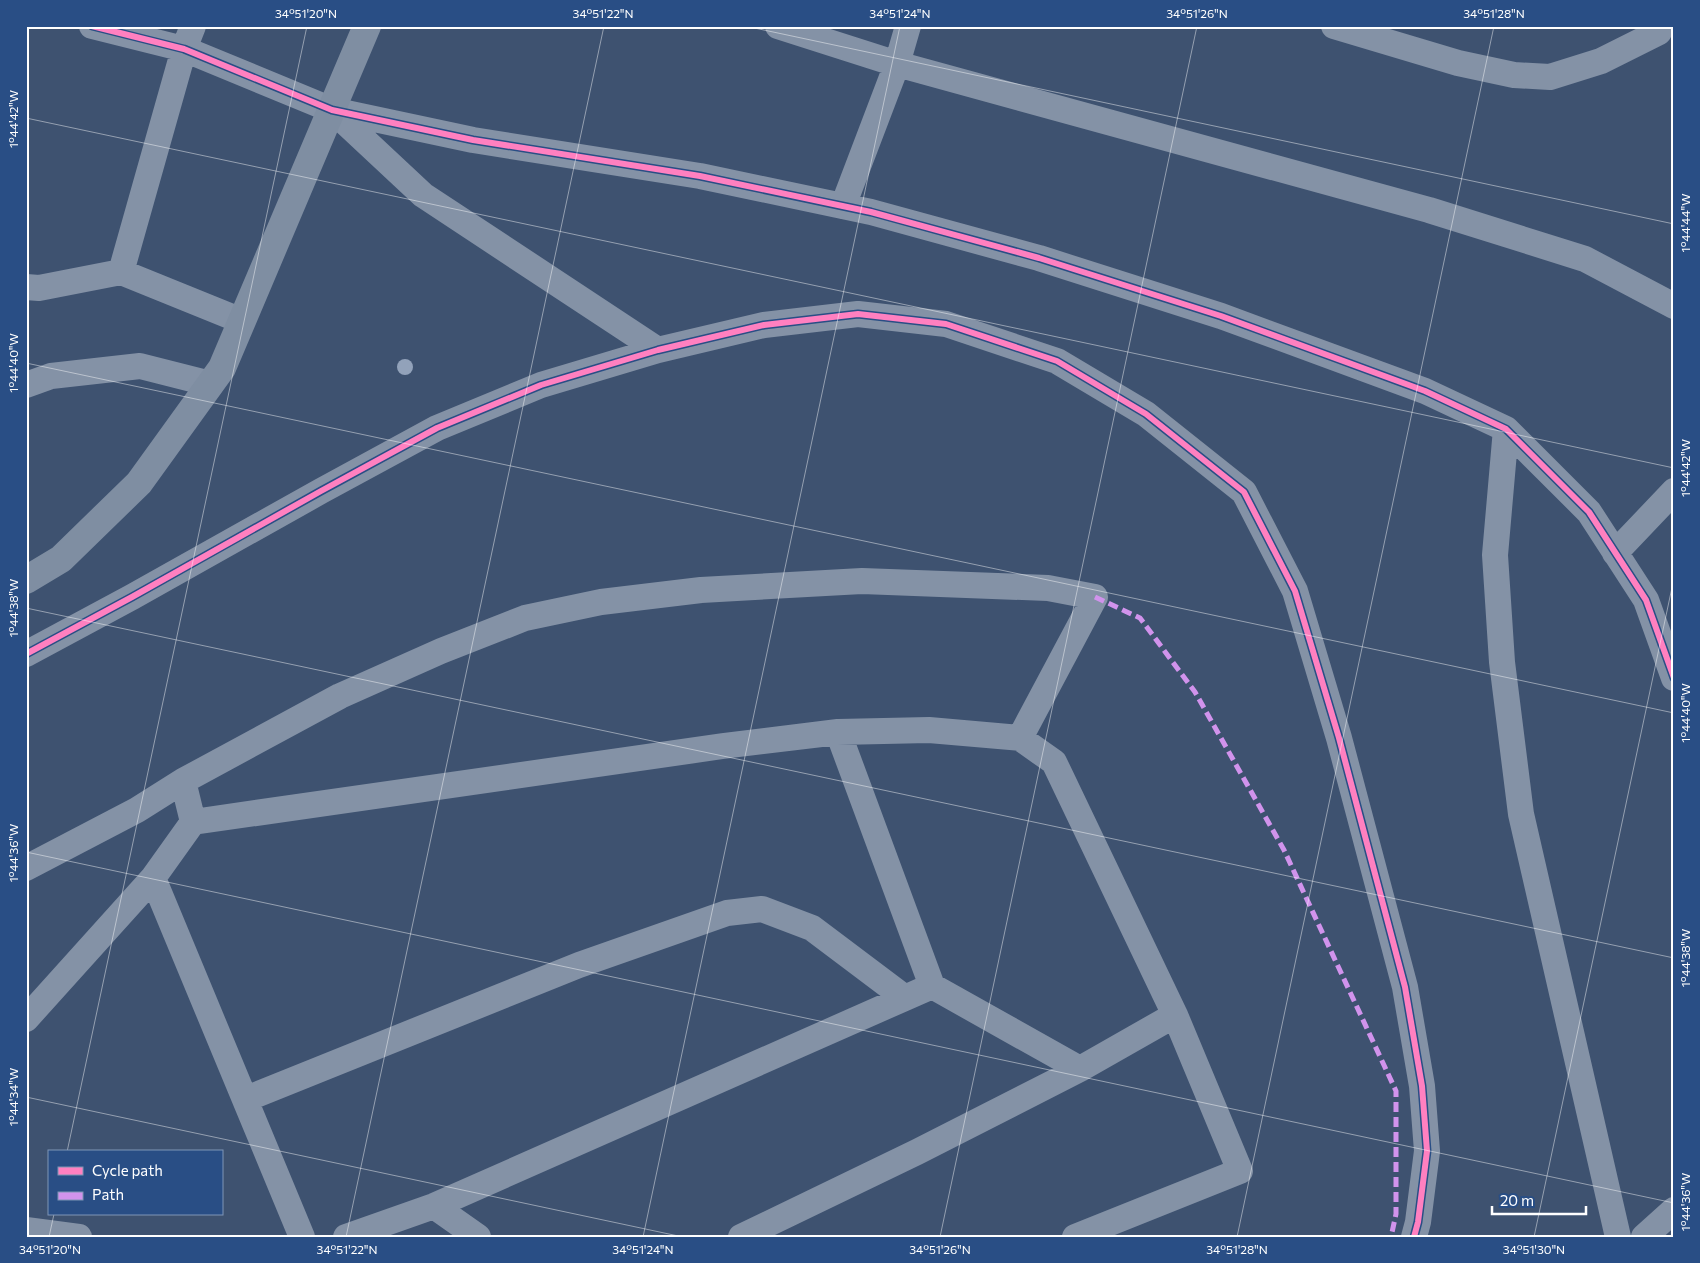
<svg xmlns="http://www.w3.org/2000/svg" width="1700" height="1263" font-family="Commissioner,sans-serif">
<rect width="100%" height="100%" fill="#3e5270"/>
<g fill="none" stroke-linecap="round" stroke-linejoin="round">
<path stroke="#8492a6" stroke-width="26" d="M92,26L184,49L332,110L473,140L700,176L871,212L1039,258L1221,316L1425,391L1506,429L1589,512L1646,600L1674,678
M778,26L897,64L1429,210L1585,259L1674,306
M1334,26L1458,63L1514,75L1550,77L1601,61L1659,32
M332,110L423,195L658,350
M843,206L897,64L908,26
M121,272L184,49L193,26
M26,287L39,288L121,272L242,321
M26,385L51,376L140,366L211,384
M1506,429L1495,555L1502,662L1521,814L1618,1237
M1615,553L1674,491
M26,654L132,597L321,491L437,428L541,385L658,350L764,325L858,314L946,324L1057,361L1146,414L1244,492L1295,591L1339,738L1405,987L1422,1086L1427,1151L1418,1222L1414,1237
M838,732L932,986L1080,1069
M183,781L340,696L441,651L525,618L601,602L701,590L862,581L1048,588L1095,597L1020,738
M26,868L137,810L183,781L193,822L723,746L838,732L929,730L1020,738L1054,762L1175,1015L1240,1171L1075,1237
M153,878L302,1237
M26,1019L153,878L193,822
M246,1099L579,965L727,913L762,909L812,928L905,998
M434,1206L478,1237
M26,1230L79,1237
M346,1237L434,1206L932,986
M741,1237L917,1152L1080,1069L1175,1015
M1644,1237L1674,1210"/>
<path stroke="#7f8ea2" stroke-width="28" d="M26,580L61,559L139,483L222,368L367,26"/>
<path stroke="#d193ec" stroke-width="5" stroke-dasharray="10 5" stroke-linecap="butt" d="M1095,597L1140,618L1195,692L1284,850L1396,1091V1214L1391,1237"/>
<defs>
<path id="cycleway" d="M92,26L184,49L332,110L473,140L700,176L871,212L1039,258L1221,316L1425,391L1506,429L1589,512L1646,600L1674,678
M26,654L132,597L321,491L437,428L541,385L658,350L764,325L858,314L946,324L1057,361L1146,414L1244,492L1295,591L1339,738L1405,987L1422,1086L1427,1151L1418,1222L1414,1237"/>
</defs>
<use href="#cycleway" stroke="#294e85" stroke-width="9"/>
<use href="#cycleway" stroke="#ff80c0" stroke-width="6"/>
</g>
<circle fill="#92a2ba" cx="405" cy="367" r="8"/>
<path fill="none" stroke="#fff" stroke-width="1" stroke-opacity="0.45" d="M745,26L1674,224M26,118L1674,468M26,363L1674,713M26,608L1674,958M26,852L1674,1203M26,1097L683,1237M67,1152L307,26M49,1237L54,1214M346,1237L604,26M643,1237L900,26M940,1237L1197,26M1237,1237L1494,26M1534,1237L1674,578"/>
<rect width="1700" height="1263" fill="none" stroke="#294e85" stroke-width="55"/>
<rect x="48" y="1150" width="175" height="65" fill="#294e85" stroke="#7f95b6"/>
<rect x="58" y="1167" width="25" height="8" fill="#ff80c0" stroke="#7f95b6"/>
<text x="92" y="1176" font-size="15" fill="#ffffff">Cycle path</text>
<rect x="58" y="1192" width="25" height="8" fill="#d193ec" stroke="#7f95b6"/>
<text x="92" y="1200" font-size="15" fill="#ffffff">Path</text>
<path d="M1492 1206v8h94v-8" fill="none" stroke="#ffffff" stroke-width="2.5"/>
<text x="1500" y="1206" font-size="15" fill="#ffffff" stroke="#294e85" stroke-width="4" paint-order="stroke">20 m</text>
<rect x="28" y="28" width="1644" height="1208" fill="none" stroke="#fff" stroke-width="2"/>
<g font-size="12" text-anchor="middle" fill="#fff">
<text x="306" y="18">34°51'20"N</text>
<text x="603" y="18">34°51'22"N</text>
<text x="900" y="18">34°51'24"N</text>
<text x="1197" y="18">34°51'26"N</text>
<text x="1494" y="18">34°51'28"N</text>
<text transform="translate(14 119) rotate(-90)" y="4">1°44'42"W</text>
<text transform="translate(1686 223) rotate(-90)" y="4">1°44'44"W</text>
<text transform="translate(14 363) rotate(-90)" y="4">1°44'40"W</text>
<text transform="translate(1686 468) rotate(-90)" y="4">1°44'42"W</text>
<text transform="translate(14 608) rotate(-90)" y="4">1°44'38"W</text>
<text transform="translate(1686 713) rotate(-90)" y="4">1°44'40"W</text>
<text transform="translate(14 853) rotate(-90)" y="4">1°44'36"W</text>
<text transform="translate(1686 958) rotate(-90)" y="4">1°44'38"W</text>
<text transform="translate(14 1097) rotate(-90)" y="4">1°44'34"W</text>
<text transform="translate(1686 1202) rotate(-90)" y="4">1°44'36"W</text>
<text x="50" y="1254">34°51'20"N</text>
<text x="347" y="1254">34°51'22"N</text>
<text x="643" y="1254">34°51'24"N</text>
<text x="940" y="1254">34°51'26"N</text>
<text x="1237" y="1254">34°51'28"N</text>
<text x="1534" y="1254">34°51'30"N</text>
</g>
</svg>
